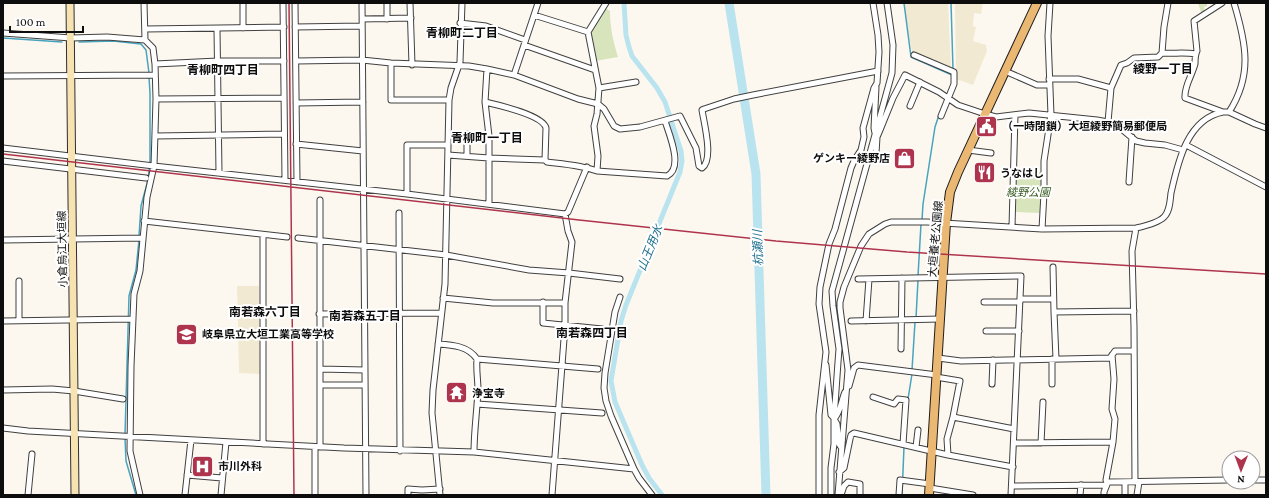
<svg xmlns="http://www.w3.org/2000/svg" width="1269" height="498" font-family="'Crimson Pro','Noto Sans JP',serif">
<rect width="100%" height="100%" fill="#fdf8ef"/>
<path fill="#f1e9d1" d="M903,3H948L951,69L912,52Z
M955,3H983L981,14L974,13L973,26L976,27L973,41L986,45L987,51L973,85L956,79Z
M237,286H259L260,374L239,373Z"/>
<path fill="#d7e4bc" d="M1198,3H1207V6L1204,7L1205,12L1202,15Z
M605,8L610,11C610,27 613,41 618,57L595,61L589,33Z
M1016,171L1041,172L1040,213L1015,212Z"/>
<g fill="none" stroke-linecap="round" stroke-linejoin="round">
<path stroke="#48a3be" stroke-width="1.5" d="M904,3L911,57L952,75
M951,3L953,69
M3,38L62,42
M79,42L113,41L141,44L146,50L149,73
M922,220L923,204L935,127L939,115
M139,236L141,206L148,180L150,163V93L149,77
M918,276L921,224
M916,318L918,280
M912,370L915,322
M908,399L912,374
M125,435L129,296L136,270L139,240
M125,438L126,461L136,495
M902,495L904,447"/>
<path stroke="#b9e4ef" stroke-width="5" d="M624,3L626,35L629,47L632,56L657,88L665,102L681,151L682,161L680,172L626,305L621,321L611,381L615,402L642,465L649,478L662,495"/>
<path stroke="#b9e4ef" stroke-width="9" d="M729,3L756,174L766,495"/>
<defs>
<path id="street" d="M144,3L145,40
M243,3V28
M283,3L285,180
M295,3L297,182
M362,3L366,495
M387,3V19
M410,3L412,65
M1222,3L1194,21L1197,51C1195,55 1195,59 1195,64C1192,76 1184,86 1185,98L1223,112H1229L1255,124L1266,128
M534,15L588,32
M362,19L411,18
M460,23L486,26L525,40
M295,27L362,26
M145,29L284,27
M217,29L219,173
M3,33L71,38L107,37L145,40L153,48L155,64L156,99L154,166L147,197L140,271L134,294L131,366L130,451L140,495
M524,45L595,70
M1162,53C1173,54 1184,52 1195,54
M914,55L954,72V84L941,116
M296,61L362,60L391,63L469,66L487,69L514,75L578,99L598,104L604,109L614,126L620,129L640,127L680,116L696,148L699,166L702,168C714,160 704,123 702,110L704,109L734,99L753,95L878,71
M391,63V100H449
M155,64L218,61H284
M487,69L485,102L489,136V204
M1005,71L1037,85H1049
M514,75L538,3
M3,76L155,75
M1049,79H1078L1111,88
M599,88L636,82
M156,99L284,98
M296,103L363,102
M910,106L920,82
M1229,112C1253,75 1246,43 1234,3
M1108,122L1111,88L1121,65L1127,63L1134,58L1158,57L1162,53L1164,27L1168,3
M875,133L874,128L876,87
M467,134V156
M155,136L284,134
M296,144L363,151
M1186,145L1266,187
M3,148L154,166L407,194L565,214
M968,150L991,153
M876,153L877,137L880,130L893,98L905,75L939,92L958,105L985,114L996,117L1029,113L1097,120L1108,122L1118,126L1136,141L1145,143L1165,145L1183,150
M448,155L489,158L545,160L546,128C543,115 498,105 485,102
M545,160L547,162C564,164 581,165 597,171L667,176C684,168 669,134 665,121
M3,161L146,178
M597,171L598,156L594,126L597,114L599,88L588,32L606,3
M1129,182L1132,137
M407,194V145H448
M320,200V447
M399,213L400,451
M144,221L287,237
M1012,227L1015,115
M1042,229L1044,193V161L1051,115L1048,36L1050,3
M263,235V444
M298,238L446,255L529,270L569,273L620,279
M3,240L143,238
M1053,267L1054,312L1134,311
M858,279L1021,276L1011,495
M620,297L615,312L605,373L604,388L606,401L611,416L634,469
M443,298L493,303H565
M1020,299H1053
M543,302V323L602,329
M984,302H1020
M1054,312L1056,359
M319,314L441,313
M19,320V281
M3,321L132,319
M851,321L940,319
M866,321L869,279
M986,331H1019
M438,344C453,345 468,346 477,359L598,369
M901,349L902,278
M938,358L961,361L1110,358L1115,351H1134
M826,365L831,415L834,418
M320,369L365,370
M936,377L960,381L953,417L1014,429
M992,384L993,360
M1052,384V359
M320,385H365
M849,386L854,368L858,365L937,375
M3,390L52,389L74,391L123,399
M873,397L894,404L898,399L906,400L903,444
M477,404L602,413
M3,428L28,431L344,448L474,452L634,469L639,478L652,495
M1014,443L1113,442
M1041,443L1043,402
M315,447V495
M841,447L839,444L837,424L834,419C841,412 841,401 845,392
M916,447L918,430
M474,452C474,432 477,411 478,390C478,380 476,370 477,359
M948,455L947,439L953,417
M839,472L844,468L850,439L851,435L854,433L948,455L1013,467
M187,475L222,478
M1253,480H1266
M1125,482V495
M1135,482L1134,327L1132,251L1136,228
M1107,483L1106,480L1113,442L1115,419L1112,409L1114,379L1112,355
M1012,486L1106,485
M930,488L973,495
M28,495L32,454
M185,495L191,440
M221,495L226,442
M408,495V489L422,490L440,489
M440,495L432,413L433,390L445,284L449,100L451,88L460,62L462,3
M552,495L565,326V303L572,242L568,231L565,214L568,212L587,167
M819,495V415L826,352L819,304L820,287L829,244L835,229L851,168L854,161L861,150L864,137L863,128L874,88L877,83L879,52L878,35L873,3
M831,495V468L834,444V419L838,362L839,349L833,306L832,291L892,73L893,45L887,3
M838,495L848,370L840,308V302L844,287L861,246L869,234L885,224L891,222H927L1042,229L1136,228C1145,226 1158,223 1164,217C1170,211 1170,201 1171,193C1178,162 1187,119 1223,112
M841,495L844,486L848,482L860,484V495
M899,495L900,480L930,484
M1080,495L1081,485
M1104,495V492L1108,482L1229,480
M1137,495L1139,482"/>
<path id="secondary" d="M70,3L75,495"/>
<path id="primary" d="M929,495L946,223L950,192L958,172L1037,3"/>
</defs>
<use href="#street" stroke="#404040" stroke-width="7"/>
<use href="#secondary" stroke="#2f2f2f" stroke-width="9"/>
<use href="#primary" stroke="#1e1e1e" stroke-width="10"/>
<use href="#street" stroke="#fff" stroke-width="5"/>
<use href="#secondary" stroke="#f6e3b1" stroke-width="7"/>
<use href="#primary" stroke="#eab872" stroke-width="8"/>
<path stroke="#ae344e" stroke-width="1.5" d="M289,3L294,495
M3,154L579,220L776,241L907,252L1266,274"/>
</g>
<defs>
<symbol id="civic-square" viewBox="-11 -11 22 22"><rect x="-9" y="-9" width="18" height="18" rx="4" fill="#ae344e" stroke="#fff"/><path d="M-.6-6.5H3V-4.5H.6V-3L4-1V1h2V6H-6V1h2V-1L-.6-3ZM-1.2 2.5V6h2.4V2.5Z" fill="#fff"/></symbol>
<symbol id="shop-square" viewBox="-11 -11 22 22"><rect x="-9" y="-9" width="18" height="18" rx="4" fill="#ae344e" stroke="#fff"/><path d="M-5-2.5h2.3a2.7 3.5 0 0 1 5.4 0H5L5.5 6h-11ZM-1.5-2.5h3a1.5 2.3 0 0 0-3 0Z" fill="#fff"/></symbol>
<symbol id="restaurant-square" viewBox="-11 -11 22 22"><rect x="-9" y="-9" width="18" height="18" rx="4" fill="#ae344e" stroke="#fff"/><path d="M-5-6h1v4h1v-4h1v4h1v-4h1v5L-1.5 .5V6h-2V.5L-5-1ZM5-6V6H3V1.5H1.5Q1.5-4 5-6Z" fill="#fff"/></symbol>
<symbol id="school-square" viewBox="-11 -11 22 22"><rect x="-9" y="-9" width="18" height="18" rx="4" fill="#ae344e" stroke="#fff"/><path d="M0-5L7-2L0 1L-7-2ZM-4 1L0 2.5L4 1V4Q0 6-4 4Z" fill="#fff"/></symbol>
<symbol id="temple-square" viewBox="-11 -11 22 22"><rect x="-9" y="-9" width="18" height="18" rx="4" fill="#ae344e" stroke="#fff"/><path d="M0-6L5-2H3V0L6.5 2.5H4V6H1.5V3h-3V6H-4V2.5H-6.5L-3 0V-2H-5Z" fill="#fff"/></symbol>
<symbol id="hospital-square" viewBox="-11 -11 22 22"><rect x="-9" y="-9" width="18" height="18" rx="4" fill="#ae344e" stroke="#fff"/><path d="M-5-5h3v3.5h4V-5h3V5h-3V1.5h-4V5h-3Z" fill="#fff"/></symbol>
</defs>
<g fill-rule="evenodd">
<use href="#civic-square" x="974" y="114" width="25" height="25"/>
<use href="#shop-square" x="892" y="146" width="25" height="25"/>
<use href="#restaurant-square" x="972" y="160" width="25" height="25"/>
<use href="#school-square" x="174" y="322" width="25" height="25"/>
<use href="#temple-square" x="444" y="380" width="25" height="25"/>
<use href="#hospital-square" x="190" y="454" width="25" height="25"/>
</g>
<g text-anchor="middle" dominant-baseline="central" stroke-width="4" stroke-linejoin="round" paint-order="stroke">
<g font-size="11" font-weight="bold" fill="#0d0d0d" stroke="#fff" text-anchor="start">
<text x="1002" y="126">（一時閉鎖）大垣綾野簡易郵便局</text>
<text x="890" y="158" text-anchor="end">ゲンキー綾野店</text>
<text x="1000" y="173">うなはし</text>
<text x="202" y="334">岐阜県立大垣工業高等学校</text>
<text x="472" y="393">浄宝寺</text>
<text x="218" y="466">市川外科</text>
</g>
<g font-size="11" font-style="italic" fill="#3a5d24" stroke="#fff">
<text x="1028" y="192">綾野公園</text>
</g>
<g font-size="11" fill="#0d0d0d" stroke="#fff">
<text transform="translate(935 239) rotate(-85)">大垣養老公園線</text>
<text transform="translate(62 249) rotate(-91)">小倉烏江大垣線</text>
</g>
<g font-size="12" font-weight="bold" fill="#0d0d0d" stroke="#fff">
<text x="462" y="33">青柳町二丁目</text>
<text x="1163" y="69">綾野一丁目</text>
<text x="223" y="70">青柳町四丁目</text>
<text x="487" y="138">青柳町一丁目</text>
<text x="265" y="312">南若森六丁目</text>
<text x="365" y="316">南若森五丁目</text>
<text x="592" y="333">南若森四丁目</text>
</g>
<g font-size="12" font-style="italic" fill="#247491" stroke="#fff">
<text transform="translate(650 248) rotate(-68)">山王用水</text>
<text transform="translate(758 248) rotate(-92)">杭瀬川</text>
</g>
</g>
<rect width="1269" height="498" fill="none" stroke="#0d0d0d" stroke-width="8"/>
<g transform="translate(1241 470) rotate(181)"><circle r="19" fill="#ffffff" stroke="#9e9e9e"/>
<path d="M0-3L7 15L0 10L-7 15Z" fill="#ae344e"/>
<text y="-6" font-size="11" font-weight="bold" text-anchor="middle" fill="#0d0d0d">N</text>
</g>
<path d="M10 26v6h73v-6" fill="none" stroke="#0d0d0d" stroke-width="2"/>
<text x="16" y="26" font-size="12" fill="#0d0d0d" stroke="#ffffff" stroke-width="3" paint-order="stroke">100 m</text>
</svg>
